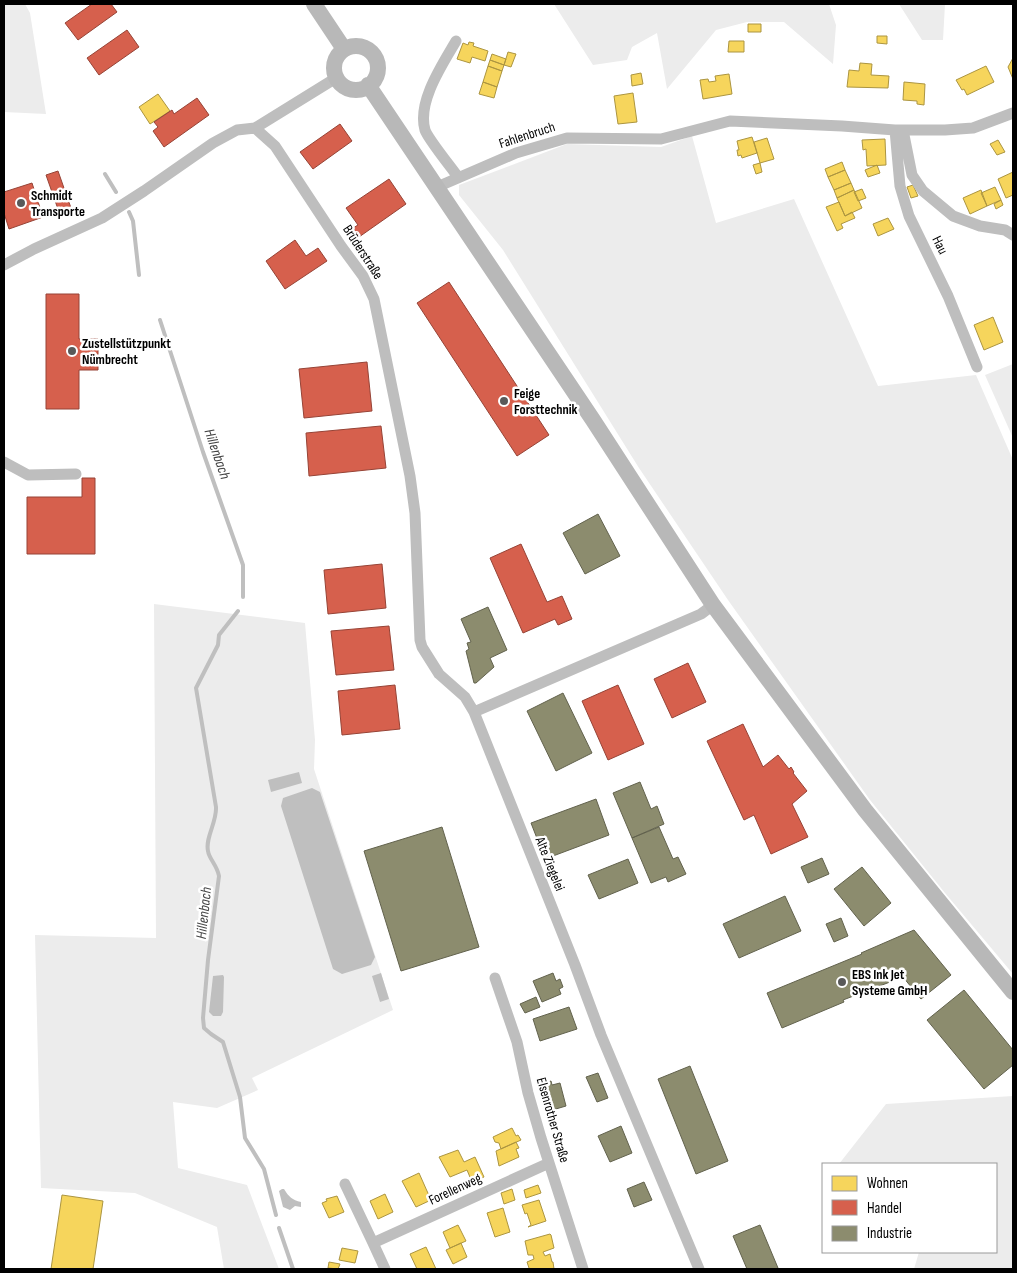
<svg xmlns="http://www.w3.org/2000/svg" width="1017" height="1273" font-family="'Sofia Sans Condensed',sans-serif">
<rect width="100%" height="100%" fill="#fff"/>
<path fill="#ececec" d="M4,4H25L30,13L46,114L4,112Z
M554,4H829L836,25L833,64L784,22H747L716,30L667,89L657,33L632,47L627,60L593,65Z
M899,4H945L943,40H922Z
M692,136L716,223L794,199L878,386L976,375L1013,460V974L945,893L870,800L728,600L639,468L503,250L459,195V185L567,144L661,147Z
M1013,364V438L985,375Z
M154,604L305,623L315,740L314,769L393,1010L252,1078L258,1090L217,1108L173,1102L178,1168L247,1185L279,1269H224L217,1227L135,1193L41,1188L35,935L156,938Z
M1013,1096V1269H914L919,1252H996V1164H839L886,1104Z"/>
<path fill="#bfbfbf" d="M299,772L302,783L271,792L268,780Z
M312,788L320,792L375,957L371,965L342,974L333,969L281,806L283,798Z
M381,973L389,999L380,1002L372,976Z
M223,975L224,977L223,1012L221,1016H213L209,1012L213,976Z
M282,1189H284C289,1197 292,1200 301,1202V1207L295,1206L290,1210L283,1207L279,1191Z"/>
<path fill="#f6d55c" stroke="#ac9540" d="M748,24H761V32H748Z
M877,36H887V44L877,43Z
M729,41H744V52H728Z
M469,42L474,43L473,46L488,51L485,61L472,57L470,63L457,59L463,43L468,45Z
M508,52L516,54L511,67L504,65Z
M492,54L506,59L504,65L490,60Z
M1013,58V79L1008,67Z
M490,60L504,65L502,71L488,66Z
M860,63L872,64L871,75L889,76L888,88L847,87L849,70L859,71Z
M488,66L502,71L497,87L483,82Z
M986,66L994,82L967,95L964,89L962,90L956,80Z
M641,73L643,84L632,86L631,75Z
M729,74L732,94L703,99L700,80L708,79L709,82L716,81L715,76Z
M483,82L497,87L494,98L479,94Z
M904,82L925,84L924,105L917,104V101L903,100Z
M633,93L637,122L618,124L614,96Z
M158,94L170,111L150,124L139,107Z
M752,137L757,153L742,158L741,155L738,156L737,150H739L737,141Z
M767,138L774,159L760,163L754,142Z
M885,139L886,165L867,166L866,149L863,150L862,140Z
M998,140L1005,152L997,155L990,144Z
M842,162L845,170L828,177L825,169Z
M760,163L762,172L756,174L753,165Z
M877,165L880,173L868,177L865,170Z
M845,170L851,183L834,190L828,177Z
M1013,172V195L1006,198L998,179Z
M851,183L854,190L837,198L834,190Z
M913,185L918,196L911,198L907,187Z
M995,187L1001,200L987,206L981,193Z
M862,189L866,198L858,201L854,192Z
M854,190L862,208L845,216L837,198Z
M981,190L987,206L970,214L963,198Z
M1001,200L1003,205L996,209L994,204Z
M839,202L845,216L852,212L855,218L841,224L843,228L837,231L826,207Z
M888,218L894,229L878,236L873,224Z
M993,317L1003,342L984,350L974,325Z
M512,1128L516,1136L518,1135L521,1140L501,1149L499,1143L495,1142L493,1137Z
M516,1142L519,1148L516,1149L519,1157L499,1166L496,1151Z
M458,1150L464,1162L475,1157L484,1177L472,1182L467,1170L450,1177L439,1157Z
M419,1173L431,1200L416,1207L402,1181Z
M538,1185L541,1193L526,1198L524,1190Z
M512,1189L515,1200L504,1204L501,1193Z
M385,1194L393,1212L378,1219L370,1201Z
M62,1195L103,1201L93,1269H51Z
M337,1196L344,1212L329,1218L322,1203L327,1201L326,1199Z
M539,1200L546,1221L528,1227L531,1225L527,1213L525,1214L522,1205Z
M503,1208L510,1232L495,1237L487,1213Z
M458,1225L466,1241L450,1248L443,1232Z
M550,1234L551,1235L554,1248L543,1252L545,1256L550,1254L552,1262H553L554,1269H528L529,1268L527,1262L534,1259L533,1255H528L525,1241Z
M461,1243L467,1257L453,1264L446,1250Z
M426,1247L436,1269H417L410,1254Z
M342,1248L358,1251L355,1263L339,1260Z
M329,1262L340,1264L338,1269L328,1268Z"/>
<path fill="#d6604d" stroke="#964336" d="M92,4H111L117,12L78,40L65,23Z
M127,30L139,47L99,75L87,58Z
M197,98L209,115L164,147L153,131L158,127L154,122L172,110L174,114Z
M340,124L352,141L313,169L300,152Z
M58,171L71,208L59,212L46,175Z
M389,179L406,204L359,237L353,228L358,225L346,208Z
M32,183L43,217L9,229L4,213V192Z
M295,240L306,256L318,248L327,261L285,289L266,261Z
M449,282L549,435L517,456L417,303Z
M46,294H79V339H98V370H79V409H46Z
M367,362L372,411L304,418L299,369Z
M381,426L386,468L309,476L306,433Z
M82,478H95V554H27V497H82Z
M521,544L547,602L562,596L572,619L558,625L555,619L523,633L490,558Z
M382,564L386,608L328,614L324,570Z
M389,626L394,670L336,675L331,631Z
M688,663L706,702L672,718L654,679Z
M395,685L400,729L342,735L338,691Z
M618,685L644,744L608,760L582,701Z
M743,724L763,767L778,755L789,769L791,767L794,772L793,773L807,791L792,804L808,837L771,854L754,815L744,820L707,741Z"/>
<path fill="#8c8c6e" stroke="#62624d" d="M598,514L620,556L585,574L563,533Z
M488,607L507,650L490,658L494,667L476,683H474L466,651L469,649L467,643L471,642L461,619Z
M563,693L592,753L556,771L527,711Z
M640,782L651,809L657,806L664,824L632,838L613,793Z
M596,799L609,835L545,859L531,823Z
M442,827L479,947L401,971L364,851Z
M659,827L673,859L678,857L686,874L668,882L666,877L651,883L632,838Z
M822,858L829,874L808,883L801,867Z
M628,859L638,883L599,899L588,875Z
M862,867L891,903L864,926L834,889Z
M785,896L801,931L739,958L723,924Z
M841,918L848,936L834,942L826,924Z
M914,930L951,975L921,999L903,977L843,1000L844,1002L782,1028L767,993L862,954L861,953Z
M553,973L556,981L560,979L563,987L559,989L561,994L542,1002L533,981Z
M964,990L1013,1050V1065L984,1089L927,1020Z
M536,997L540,1007L525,1013L520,1004Z
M569,1007L577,1029L540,1041L533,1019Z
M690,1066L728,1161L696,1174L658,1079Z
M598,1073L608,1098L597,1102L586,1077Z
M551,1081L552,1085L560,1083L566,1106L549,1111L541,1084Z
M621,1126L632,1153L610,1162L598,1136Z
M644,1182L652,1200L634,1207L627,1189Z
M760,1225L778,1268L775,1269H747L733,1236Z"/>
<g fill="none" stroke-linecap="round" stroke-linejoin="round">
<path stroke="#bfbfbf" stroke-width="4" d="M105,174L116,192
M129,212L133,221L139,275
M160,320L203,452L243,565V597
M238,611L219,635L218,645L196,688L216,807C217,822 205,838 208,851C209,859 217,865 219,876L208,960L203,1018L204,1028L211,1034L223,1042L240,1097L245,1138L264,1169L276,1215
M279,1228L293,1269"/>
<path stroke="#bebebe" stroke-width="11" d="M456,41C442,65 417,102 425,130C428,139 451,167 458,177
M255,128L336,78
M895,130L900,186L909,216L948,296L977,367
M903,130L912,175L923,191L953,216L980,226L1005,230L1013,235
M437,187L516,153L567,138L661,139L730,121L842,126L895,130H945L973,128L1013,113
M4,265L34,249L102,218L144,191L213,143L237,130L255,128L275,146L341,246L363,276L374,299L410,476L415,513L420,640L422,647L439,674L465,697L474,712L575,965L601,1035L699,1269
M4,462L28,475L76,474
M474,712L701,614L713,605
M495,978L517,1042L528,1093L541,1138L583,1269
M345,1184L373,1243
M385,1269L373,1243L549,1163"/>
<path stroke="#b8b8b8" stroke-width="16" d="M314,4L344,49
M334 68a22 22 0 1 1 44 0a22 22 0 1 1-44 0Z
M368,85L593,420L713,605L865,810L1013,992"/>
</g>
<g fill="#595959" stroke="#fff" stroke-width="2">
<circle cx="21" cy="203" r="5"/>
<circle cx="72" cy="351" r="5"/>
<circle cx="504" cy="401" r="5"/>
<circle cx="842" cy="982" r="5"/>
</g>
<g text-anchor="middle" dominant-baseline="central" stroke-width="5" stroke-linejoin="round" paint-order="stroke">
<g font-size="14" fill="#000" stroke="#fff">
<text transform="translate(527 135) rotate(-18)">Fahlenbruch</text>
<text transform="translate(940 245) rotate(64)">Hau</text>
<text transform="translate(363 252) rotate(57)">Brüderstraße</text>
<text transform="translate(550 864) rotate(68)">Alte Ziegelei</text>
<text transform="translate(553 1120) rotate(74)">Elsenrother Straße</text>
<text transform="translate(455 1189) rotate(-25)">Forellenweg</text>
</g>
<g font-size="14" font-weight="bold" fill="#000" stroke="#fff" text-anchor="start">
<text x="31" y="195">Schmidt<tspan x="31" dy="16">Transporte</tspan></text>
<text x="82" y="343">Zustellstützpunkt<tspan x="82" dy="16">Nümbrecht</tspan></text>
<text x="514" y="393">Feige<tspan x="514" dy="16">Forsttechnik</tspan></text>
<text x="852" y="974">EBS Ink Jet<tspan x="852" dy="16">Systeme GmbH</tspan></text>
</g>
<g font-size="15" font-style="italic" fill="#444" stroke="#fff">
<text transform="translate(217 454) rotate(71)">Hillenbach</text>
<text transform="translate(204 913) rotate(-84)">Hillenbach</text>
</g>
</g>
<rect width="1017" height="1273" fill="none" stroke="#000000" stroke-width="10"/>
<rect x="822" y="1163" width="175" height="90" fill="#ffffff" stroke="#999999"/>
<rect x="832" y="1176" width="25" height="15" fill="#f6d55c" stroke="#999999"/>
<text x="867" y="1188" font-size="15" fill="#000000">Wohnen</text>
<rect x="832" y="1200" width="25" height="15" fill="#d6604d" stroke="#999999"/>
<text x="867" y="1213" font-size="15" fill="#000000">Handel</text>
<rect x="832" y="1226" width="25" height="15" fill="#8c8c6e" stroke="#999999"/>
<text x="867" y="1238" font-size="15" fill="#000000">Industrie</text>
</svg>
